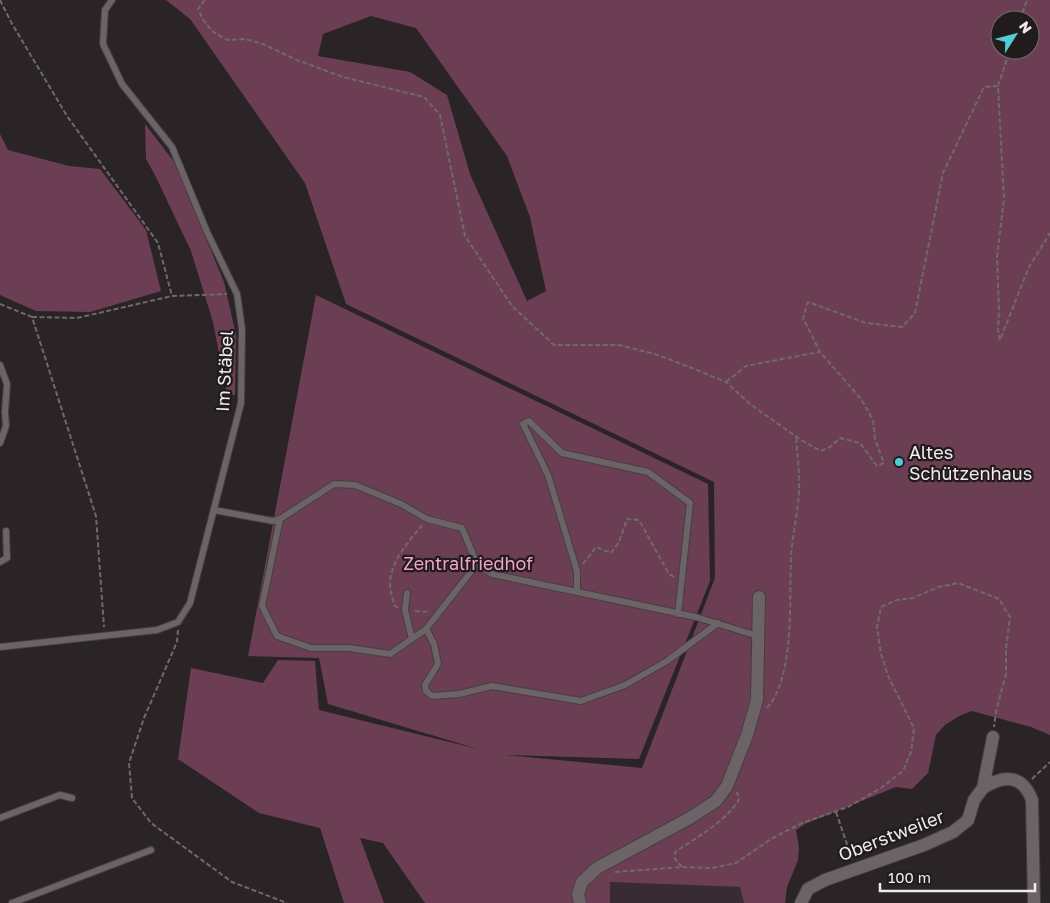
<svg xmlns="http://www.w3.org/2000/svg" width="1050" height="903" font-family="'Golos Text',sans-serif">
<rect width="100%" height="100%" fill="#2b2427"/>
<path fill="#382b31" d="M610,882L741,887L744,903H610Z"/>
<path fill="#6c3e53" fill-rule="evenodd" d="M166,0H1050V735L1031,727L972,711L959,716L945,725L936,735L928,773L912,789L896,787L805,824L796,830L799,848L798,860L787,887L785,903H744L740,887L610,882V903H425L383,843L360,838L384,903H344L320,828L259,813L178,759L191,668L263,683L278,660L315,661L319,710L478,749L328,704L319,658L248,656L316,295L708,484L710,581L639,759L506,755L642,768L715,578L714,482L346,304L305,183L190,19ZM371,16L416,28L507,156L530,217L546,291L527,301L470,174L447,95L410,72L318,56L323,34ZM1000,20H1030V50H1000Z
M145,124L175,163L224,282L236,335L235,395L227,394L213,322L191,251L155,175L146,159Z
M0,134L8,150L69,166L100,169L146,230L161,291L90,312L36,311L0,295Z"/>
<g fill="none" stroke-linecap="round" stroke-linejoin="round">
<defs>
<path id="service" d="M0,365L7,384L5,412L6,426L0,443
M214,510L273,521L280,519L334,484L355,485L401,504L427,519L462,528L477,564L492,574L696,617L758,636
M280,519L262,606L277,636L311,648H349L390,654L426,629L477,564
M0,562L7,558L6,531
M577,591V571L548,475L523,424L529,421L562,453L648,472L690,503L678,614
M407,593L405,610L412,639
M426,629L434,644L438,664L425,685L426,691L432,696L459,694L492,686L581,701L625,685L667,661L718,623
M0,647L157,630L178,622L190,603L241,403L242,329L237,294L207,232L172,147L122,84L103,44L105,10L112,0
M0,818L60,795L72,798
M12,903L151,850"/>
<path id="minor" d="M983,788C1004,775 1022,774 1032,800L1034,903
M580,903L578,894L582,882L597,868L688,819L716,801L727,786L747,735L757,700L759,597
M801,903L808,889L825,880L924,845L953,832L968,820L974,800L983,788L993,737"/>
</defs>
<use href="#service" stroke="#443f41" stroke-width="8"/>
<use href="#minor" stroke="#443f41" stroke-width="14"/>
<path stroke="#6f696c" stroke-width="2" stroke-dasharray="5 2.5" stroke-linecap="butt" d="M0,0L11,22L67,116L158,243L172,296
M205,0L198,9L204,21L213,32L227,40L245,39L263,44L297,60L343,77L424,97L440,115L465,236L512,306L554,345H619L655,354L692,368L726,382L750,404L801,440L821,451L830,447L840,438L860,443L877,466L884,463L875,439L873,420L861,399L820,352L803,318L808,302L866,323L902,327L915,313L943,173L984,87L998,86L1004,199L997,257L999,310L998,330L1000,340L1029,267L1050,233
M1020,20L1027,0
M998,86L1010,50
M0,304L32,317L96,516L104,627
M32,317L77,318L172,296L227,294
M726,382L746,366L819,352
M583,564L596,547L611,553L619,542L627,519L639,520L669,574L674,577
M398,608L395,606C393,600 391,594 390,587C389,562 408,543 422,525
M415,611L430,612
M178,630L177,642L144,718L129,763L132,798L151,823L232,882L287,903
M767,708C795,677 789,599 791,559C792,536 798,513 799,490C800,472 797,454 796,436
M1032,779L1050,762
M836,812L852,859
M682,867L675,859V852C698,836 723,824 739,800L737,792
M615,872L682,867L712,868L736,863L771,839L802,823L848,807L881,788L903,771L911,752L914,728L888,676L881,654L877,627L881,607L897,600L913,598L938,587L958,583L999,599L1010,617L1006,649V674L996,711L994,727"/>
<use href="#service" stroke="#6b6366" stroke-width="6"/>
<use href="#minor" stroke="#6b6366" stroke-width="12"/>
</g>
<circle fill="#51ccd3" stroke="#211b1d" stroke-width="2" cx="899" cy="462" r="5"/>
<g text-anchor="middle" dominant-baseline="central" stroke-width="4.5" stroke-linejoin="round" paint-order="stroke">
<g font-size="18" fill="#f0ecee" stroke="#211b1d">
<text transform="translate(224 371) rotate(-87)">Im Stäbel</text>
<text transform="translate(891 835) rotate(-21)">Oberstweiler</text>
</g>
<g font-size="18" fill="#f0ecee" stroke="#211b1d" text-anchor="start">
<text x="909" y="452">Altes<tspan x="909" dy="21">Schützenhaus</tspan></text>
</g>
<g font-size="18" fill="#f4a3c7" stroke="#211b1d">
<text x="468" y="563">Zentralfriedhof</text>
</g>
</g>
<g transform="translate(1015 35) rotate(54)"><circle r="24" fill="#211b1d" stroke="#746f71"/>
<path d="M0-4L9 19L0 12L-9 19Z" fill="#51ccd3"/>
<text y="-8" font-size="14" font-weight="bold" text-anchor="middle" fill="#f0ecee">N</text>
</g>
<path d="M880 883v8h155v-8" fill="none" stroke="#f0ecee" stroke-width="2.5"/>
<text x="888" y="883" font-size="15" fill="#f0ecee" stroke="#211b1d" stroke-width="4" paint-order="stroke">100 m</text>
</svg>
